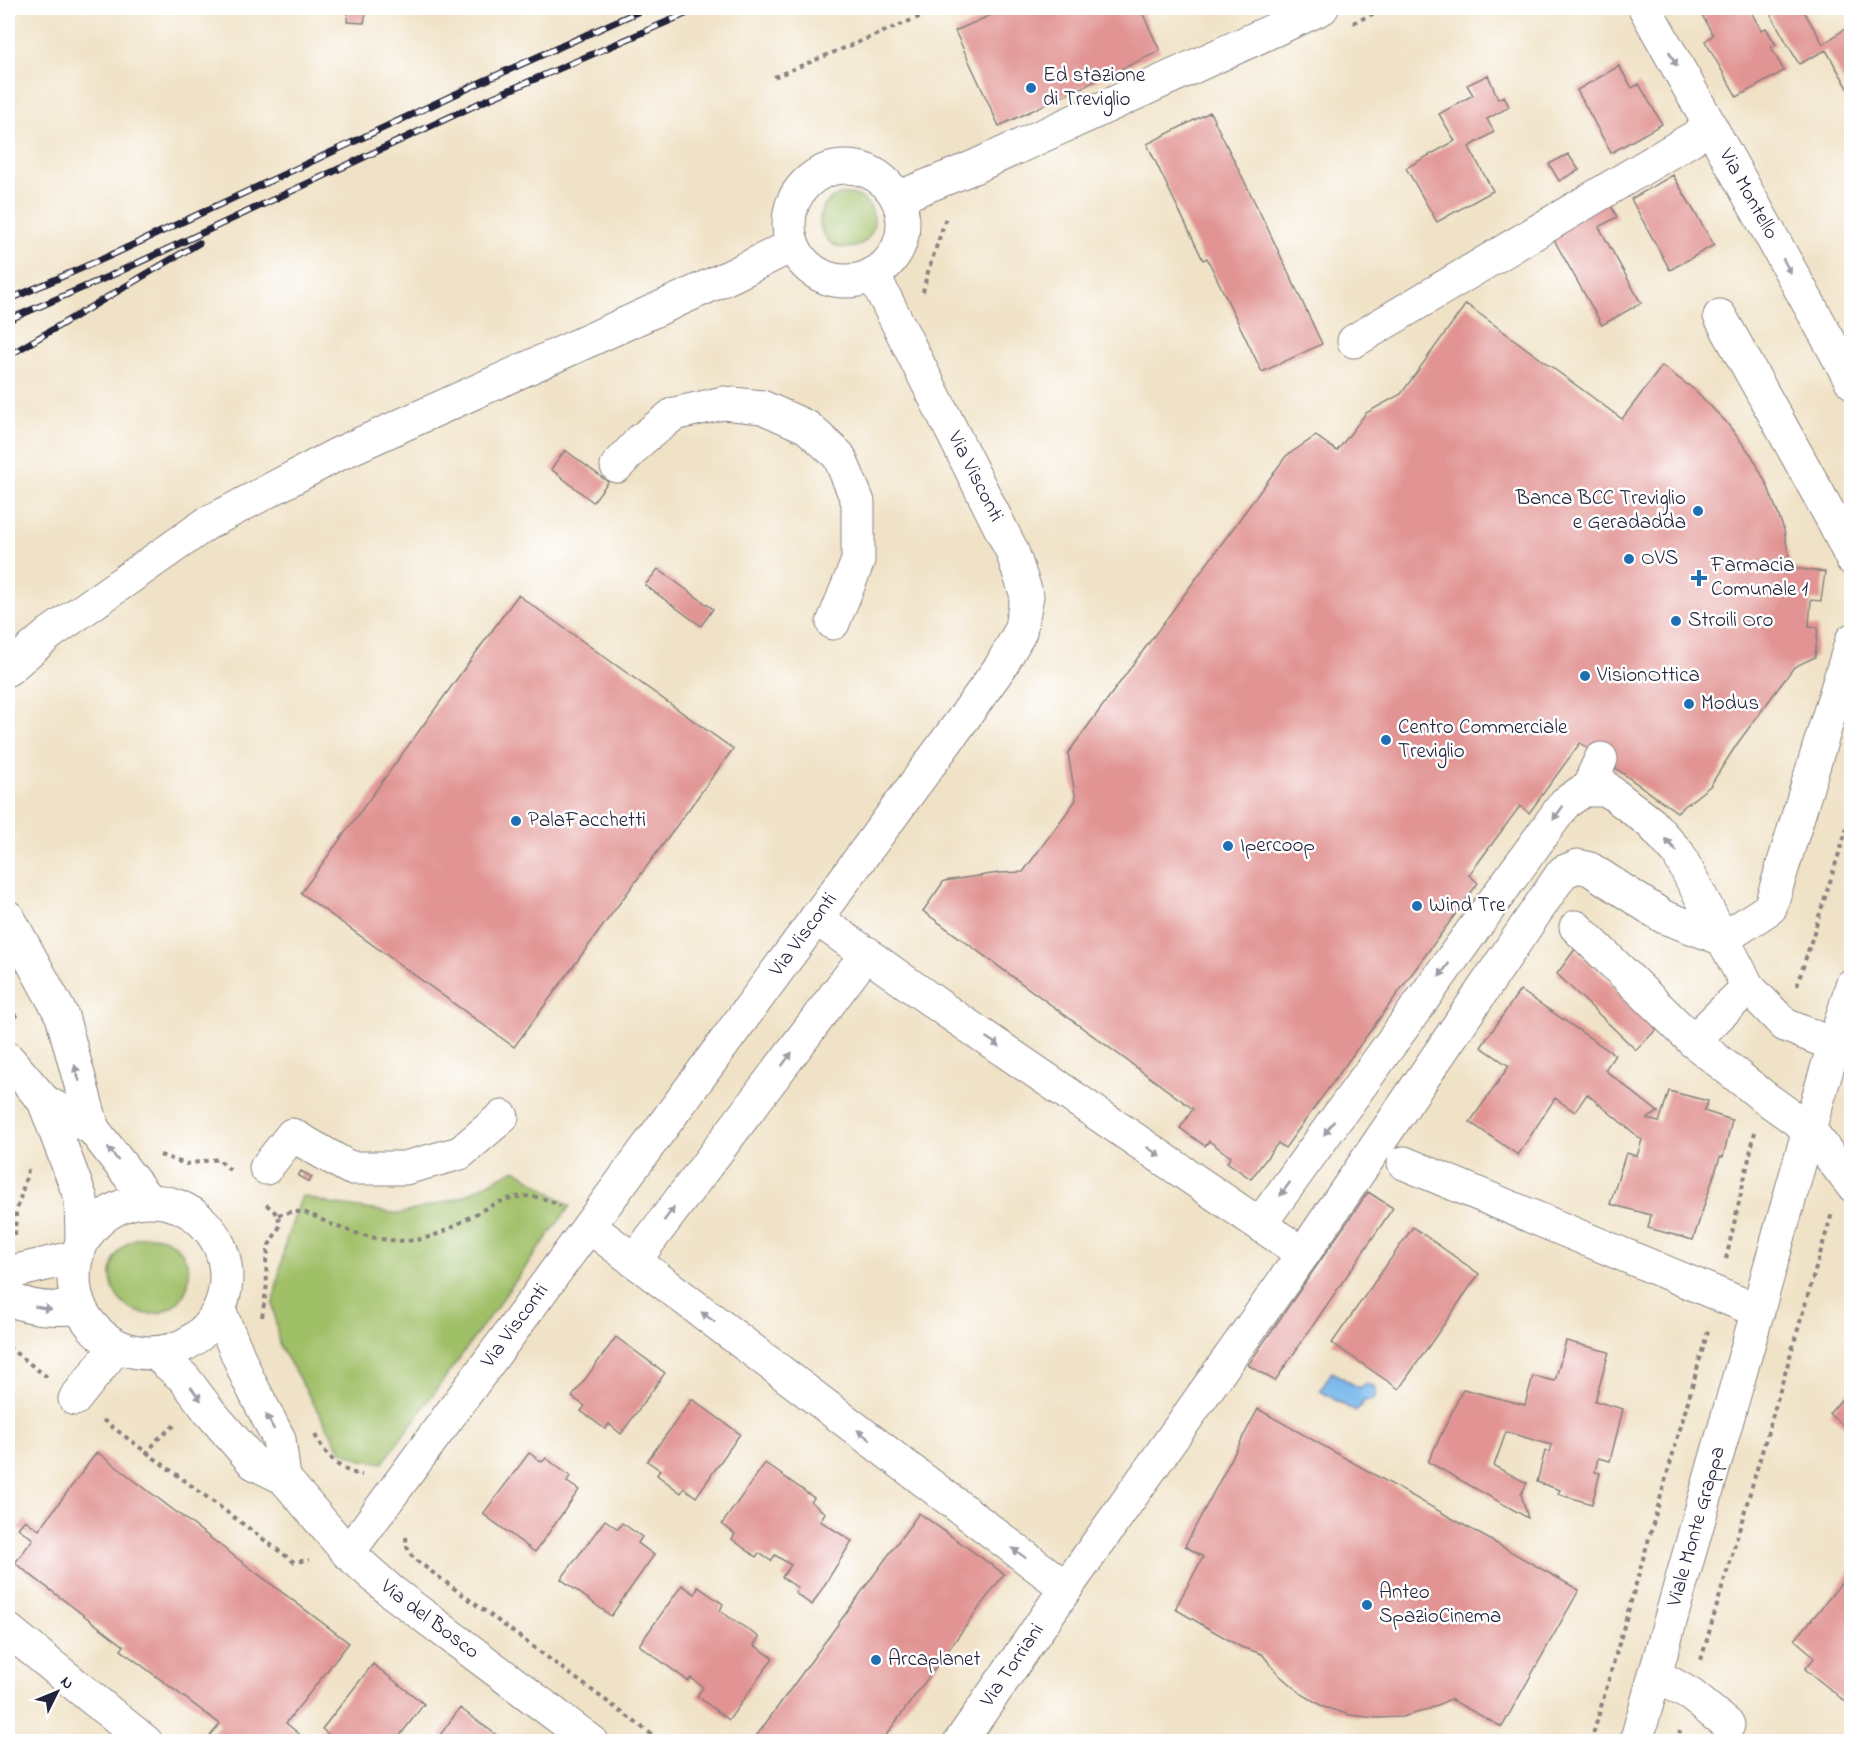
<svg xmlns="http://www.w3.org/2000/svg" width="1859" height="1749" font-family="'Indie Flower',sans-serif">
<rect width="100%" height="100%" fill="#fff"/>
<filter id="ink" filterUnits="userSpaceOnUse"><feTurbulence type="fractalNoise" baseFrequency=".0167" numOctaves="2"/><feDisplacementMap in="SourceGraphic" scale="12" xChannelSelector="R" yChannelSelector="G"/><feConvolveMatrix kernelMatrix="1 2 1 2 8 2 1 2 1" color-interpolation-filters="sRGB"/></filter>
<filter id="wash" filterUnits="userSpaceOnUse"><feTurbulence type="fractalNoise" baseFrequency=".008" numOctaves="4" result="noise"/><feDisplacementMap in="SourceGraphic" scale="24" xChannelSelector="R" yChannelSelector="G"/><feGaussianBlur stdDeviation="1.35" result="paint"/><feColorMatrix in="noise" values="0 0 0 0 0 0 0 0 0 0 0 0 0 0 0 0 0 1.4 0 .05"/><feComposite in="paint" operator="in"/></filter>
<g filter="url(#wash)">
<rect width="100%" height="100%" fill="#f0e2c6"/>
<path fill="#a0c068" stroke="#617152" stroke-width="1.5" d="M820 221a27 27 0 1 1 54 0a27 27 0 1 1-54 0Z
M515,1169L570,1206L383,1463L362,1460L341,1451L279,1344L273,1304L286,1240L302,1196L331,1204L400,1214L460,1198Z
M111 1275a39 39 0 1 1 78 0a39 39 0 1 1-78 0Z"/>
<path fill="#7ab8ed" stroke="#4e6d94" stroke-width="1.5" d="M1332,1372L1359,1388L1364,1384L1374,1386L1376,1391L1375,1398L1370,1401H1364L1356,1412L1320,1391Z"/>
<g id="blocks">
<path fill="#e19493" d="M349,8H367L364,23L347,22Z
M1007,8H1140L1160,51L999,126L955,31Z
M1711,8H1744L1745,9L1749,8L1761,30L1766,28L1776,45L1771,47L1784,71L1737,97L1705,41L1713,35L1701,13Z
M1767,8H1802L1823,44L1845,29L1848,32L1850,30L1852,95L1826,50L1799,64Z
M1619,66L1632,88L1639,84L1662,124L1611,153L1577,90Z
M1488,75L1498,99L1504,96L1509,107L1487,119L1494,132L1469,147L1493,191L1437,222L1406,168L1455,141L1439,114L1473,95L1467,85Z
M1210,112L1267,227L1322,344L1262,372L1207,258L1203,260L1147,144Z
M1568,154L1579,170L1559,181L1549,164Z
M1673,175L1714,245L1670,270L1631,199Z
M1605,195L1617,217L1599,227L1641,303L1602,325L1549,231Z
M1466,304L1622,419L1662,366L1696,391L1726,422L1752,456L1768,487L1784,530L1791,568L1825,572L1821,601L1811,600L1809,626L1818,627L1815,657L1794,667L1737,744L1710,786L1677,812L1580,743L1529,813L1520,806L1469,875L1478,883L1285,1148L1278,1143L1251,1179L1227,1162L1231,1157L1224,1152L1209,1141L1205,1146L1180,1128L1193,1109L923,911L944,881L999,873L1023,872L1076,800L1068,753L1286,456L1316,436L1337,451L1366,413L1401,394Z
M565,450L608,482L593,502L551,469Z
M658,569L713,609L701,626L645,585Z
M518,595L733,749L514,1047L301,893Z
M1575,949L1657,1029L1636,1050L1557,974Z
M1520,990L1615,1055L1605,1070L1658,1112L1647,1119L1659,1122L1669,1091L1708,1101L1704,1111L1732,1120L1723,1157H1720L1693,1240L1648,1228L1651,1215L1610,1204L1626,1153L1637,1156L1642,1140L1587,1094L1575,1112L1555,1098L1518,1155L1470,1122L1509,1066L1481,1047Z
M301,1171L312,1177L309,1182L298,1176Z
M1368,1192L1393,1208L1275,1381L1248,1365Z
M1413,1227L1479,1274L1399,1389L1332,1343Z
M616,1337L665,1373L621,1434L609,1424L605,1429L581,1411L585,1406L572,1397Z
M1566,1341L1609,1352L1595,1401L1623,1409L1610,1461L1598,1458L1595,1472L1600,1473L1592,1504L1558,1494L1560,1490L1537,1482L1545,1451L1550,1452L1552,1445L1506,1432L1494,1466L1527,1483L1521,1494L1528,1518L1428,1462L1463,1389L1525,1405L1533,1376L1555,1381Z
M1852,1387V1432L1829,1414Z
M692,1399L740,1434L696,1497L684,1488L681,1493L657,1475L660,1470L647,1461Z
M1258,1409L1579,1590L1502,1727L1450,1699L1427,1710L1402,1717L1376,1718L1350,1715L1324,1707L1300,1693L1279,1675L1262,1654L1241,1647L1175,1609L1203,1557L1185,1546Z
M97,1452L349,1643L286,1723L309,1742H210L213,1739L210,1736L220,1724L121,1650L124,1646L15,1563L33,1539L18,1528L25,1520L39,1530Z
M529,1453L542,1462L546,1458L559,1468L570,1476L567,1482L579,1490L535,1552L483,1514Z
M765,1463L814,1498L811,1502L825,1513L820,1521L852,1541L812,1605L795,1593L798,1588L782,1577L791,1565L775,1555L771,1561L759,1553L756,1557L732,1539L735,1534L722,1524Z
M919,1513L1004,1574L881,1742H752Z
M605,1520L618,1529L622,1523L625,1525L642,1537L638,1543L654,1555L611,1616L561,1579Z
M1852,1570V1707L1805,1669L1815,1657L1795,1640Z
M682,1585L695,1594L698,1587L723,1604L720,1611L759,1637L754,1645L773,1658L729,1720L697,1696L703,1687L691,1678L688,1681L639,1645Z
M373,1664L424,1704L395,1742H338L322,1729Z
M460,1708L506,1742H450L440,1735Z"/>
</g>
</g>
<g filter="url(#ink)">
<use href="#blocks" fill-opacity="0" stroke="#898280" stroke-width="1.5"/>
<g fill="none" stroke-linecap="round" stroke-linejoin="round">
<defs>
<g id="minor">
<path id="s1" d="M1645,8L1852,382"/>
<circle cx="846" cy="224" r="57"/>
<path d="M897,198L974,167L1322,8"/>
<path d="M1720,316L1835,524L1852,559"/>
<path d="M1354,341L1710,128"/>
<path d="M617,466L641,440L674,414L723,403L762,407L807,427L839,456L858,502V561L833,623"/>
<path d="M8,669L49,634L206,524L336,455L733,275L793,245"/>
<path d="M1601,759L1594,774L1608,790L1651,823L1678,853L1748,987"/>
<path d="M8,917L62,1016L93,1129"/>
<path d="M816,918L945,1010L1303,1254"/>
<path d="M1576,927L1693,1041L1764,1097L1809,1129L1852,1185"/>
<path d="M1693,1041L1748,987L1785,1025L1834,1045"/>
<path d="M8,1059L44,1101L93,1129L148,1200"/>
<path d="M44,1101L81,1199L82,1240"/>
<path d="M1404,1163L1758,1311"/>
<path d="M266,1168L292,1135L350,1168H405L460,1153L502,1117"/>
<circle cx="150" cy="1277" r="76"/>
<path d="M1260,1224L1565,803L1584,790H1608"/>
<path d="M590,1227L1066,1588"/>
<path d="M634,1261L867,953"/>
<path d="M8,1273L76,1257"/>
<path d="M8,1298C30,1309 55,1310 80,1307"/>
<path d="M219,1310L248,1379L279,1439L284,1478"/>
<path id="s2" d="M155,1353L184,1378L209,1411L254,1463L284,1478L348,1553L392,1592L592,1742"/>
<path d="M75,1399L117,1346"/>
<path id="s3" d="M348,1553L963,719L1001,666L1020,632L1027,596L1012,551L873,274"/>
<path d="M8,1630L146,1742"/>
<path d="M1655,1674L1691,1695L1728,1725"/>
<path id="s4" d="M960,1742L1066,1588L1303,1254L1563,872L1578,866L1590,869L1664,917L1723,939L1770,908L1852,640"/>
</g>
<g id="major">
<path id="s5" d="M1636,1742L1809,1129L1852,985"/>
</g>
</defs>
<use href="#minor" stroke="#898280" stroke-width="35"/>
<use href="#major" stroke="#898280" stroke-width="35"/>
<path stroke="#898280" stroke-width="4" stroke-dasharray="4.5 4.5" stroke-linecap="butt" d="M1353,23L1386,8
M774,77L941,8
M923,292C928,266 939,242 946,217
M1797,986L1852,812
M8,1007L18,1019
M160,1155L186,1164L218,1159L230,1170
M278,1215C307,1206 313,1218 338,1227C362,1236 389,1243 415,1240C466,1234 504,1173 560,1206
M15,1235L16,1213L29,1167
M1726,1259L1755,1132
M262,1317L267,1284L266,1262L269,1245L280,1226L278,1215L266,1204
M8,1347L47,1377
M103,1420L294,1562L309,1560
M315,1435C326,1455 338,1471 362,1475
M146,1454L158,1439L176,1424
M406,1537L407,1547L413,1558L662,1742
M1701,1660L1832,1213
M1591,1742L1709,1327
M1677,1742L1680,1731"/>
<use href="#minor" stroke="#fff" stroke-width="33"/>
<use href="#major" stroke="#fff" stroke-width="33"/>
<defs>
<path id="rail" d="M8,300L105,258L475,85L646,8
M8,320L112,275L482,102L699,8
M8,356L199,243"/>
</defs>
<use href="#rail" stroke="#22223b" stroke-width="7"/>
<use href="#rail" stroke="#fff" stroke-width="4.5" stroke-dasharray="14" stroke-linecap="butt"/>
</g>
<defs><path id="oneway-solid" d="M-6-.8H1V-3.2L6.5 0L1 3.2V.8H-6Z" transform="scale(1.5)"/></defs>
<g fill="#9c9ca7">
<use href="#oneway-solid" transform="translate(1673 59) rotate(62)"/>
<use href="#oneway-solid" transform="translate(1787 266) rotate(61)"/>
<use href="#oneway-solid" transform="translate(1558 813) rotate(126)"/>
<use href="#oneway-solid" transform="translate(1671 845) rotate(-132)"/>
<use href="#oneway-solid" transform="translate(1444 970) rotate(126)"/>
<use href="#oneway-solid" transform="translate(993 1042) rotate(34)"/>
<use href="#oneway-solid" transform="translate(787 1059) rotate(-53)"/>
<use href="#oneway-solid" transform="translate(77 1073) rotate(-106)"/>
<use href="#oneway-solid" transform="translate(1329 1128) rotate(126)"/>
<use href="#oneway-solid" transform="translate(1154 1152) rotate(34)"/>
<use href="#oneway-solid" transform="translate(113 1154) rotate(-128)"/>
<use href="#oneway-solid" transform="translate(1285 1189) rotate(126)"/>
<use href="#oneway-solid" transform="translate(669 1214) rotate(-53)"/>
<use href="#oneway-solid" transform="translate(43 1308) rotate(10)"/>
<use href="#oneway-solid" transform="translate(708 1317) rotate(-143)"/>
<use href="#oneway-solid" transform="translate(196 1394) rotate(53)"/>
<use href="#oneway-solid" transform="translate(270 1422) rotate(-118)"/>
<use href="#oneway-solid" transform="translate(864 1435) rotate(-143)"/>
<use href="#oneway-solid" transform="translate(1019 1553) rotate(-143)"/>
</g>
</g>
<g fill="#1f6fb2" stroke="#fff" stroke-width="2">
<circle cx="1031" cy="88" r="6"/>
<circle cx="1698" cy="511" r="6"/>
<circle cx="1629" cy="559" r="6"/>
<path d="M1696 569h6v6h6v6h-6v6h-6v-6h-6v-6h6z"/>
<circle cx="1676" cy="621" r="6"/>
<circle cx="1585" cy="676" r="6"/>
<circle cx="1689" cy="704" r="6"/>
<circle cx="1386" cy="740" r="6"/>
<circle cx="516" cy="821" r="6"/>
<circle cx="1228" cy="846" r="6"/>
<circle cx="1417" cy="906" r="6"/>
<circle cx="1367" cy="1605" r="6"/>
<circle cx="876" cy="1660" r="6"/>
</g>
<g text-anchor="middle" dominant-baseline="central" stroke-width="5" stroke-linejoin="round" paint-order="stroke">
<g font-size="21" fill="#22223b" stroke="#fff" text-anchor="start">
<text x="1043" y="76">Ed stazione<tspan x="1043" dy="24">di Treviglio</tspan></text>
<text x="1686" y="499" text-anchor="end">Banca BCC Treviglio<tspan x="1686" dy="24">e Geradadda</tspan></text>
<text x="1641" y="559">OVS</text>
<text x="1711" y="566">Farmacia<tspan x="1711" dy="24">Comunale 1</tspan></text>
<text x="1688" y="621">Stroili Oro</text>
<text x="1597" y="676">VisionOttica</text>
<text x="1701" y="704">Modus</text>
<text x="1398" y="728">Centro Commerciale<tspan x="1398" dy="24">Treviglio</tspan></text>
<text x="528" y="821">PalaFacchetti</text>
<text x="1240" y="846">Ipercoop</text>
<text x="1429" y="906">Wind Tre</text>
<text x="1379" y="1593">Anteo<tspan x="1379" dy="24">SpazioCinema</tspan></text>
<text x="888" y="1660">Arcaplanet</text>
</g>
<g font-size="21" fill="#22223b" stroke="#fff">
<text stroke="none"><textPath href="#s1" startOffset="213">Via Montello</textPath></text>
<text transform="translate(975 477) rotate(63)">Via Visconti</text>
<text stroke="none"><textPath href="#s3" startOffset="768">Via Visconti</textPath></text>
<text stroke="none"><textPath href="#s3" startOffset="282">Via Visconti</textPath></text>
<text stroke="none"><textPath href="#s5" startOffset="224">Viale Monte Grappa</textPath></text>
<text stroke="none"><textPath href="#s2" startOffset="386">Via del Bosco</textPath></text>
<text stroke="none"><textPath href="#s4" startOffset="93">Via Torriani</textPath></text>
</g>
</g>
<rect width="1859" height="1749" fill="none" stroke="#fff" stroke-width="30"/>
<g transform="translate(57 1692) rotate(47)" stroke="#ffffff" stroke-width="4.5" paint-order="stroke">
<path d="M0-4.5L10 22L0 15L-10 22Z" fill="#22223b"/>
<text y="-9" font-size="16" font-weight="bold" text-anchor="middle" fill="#22223b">N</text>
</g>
</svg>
